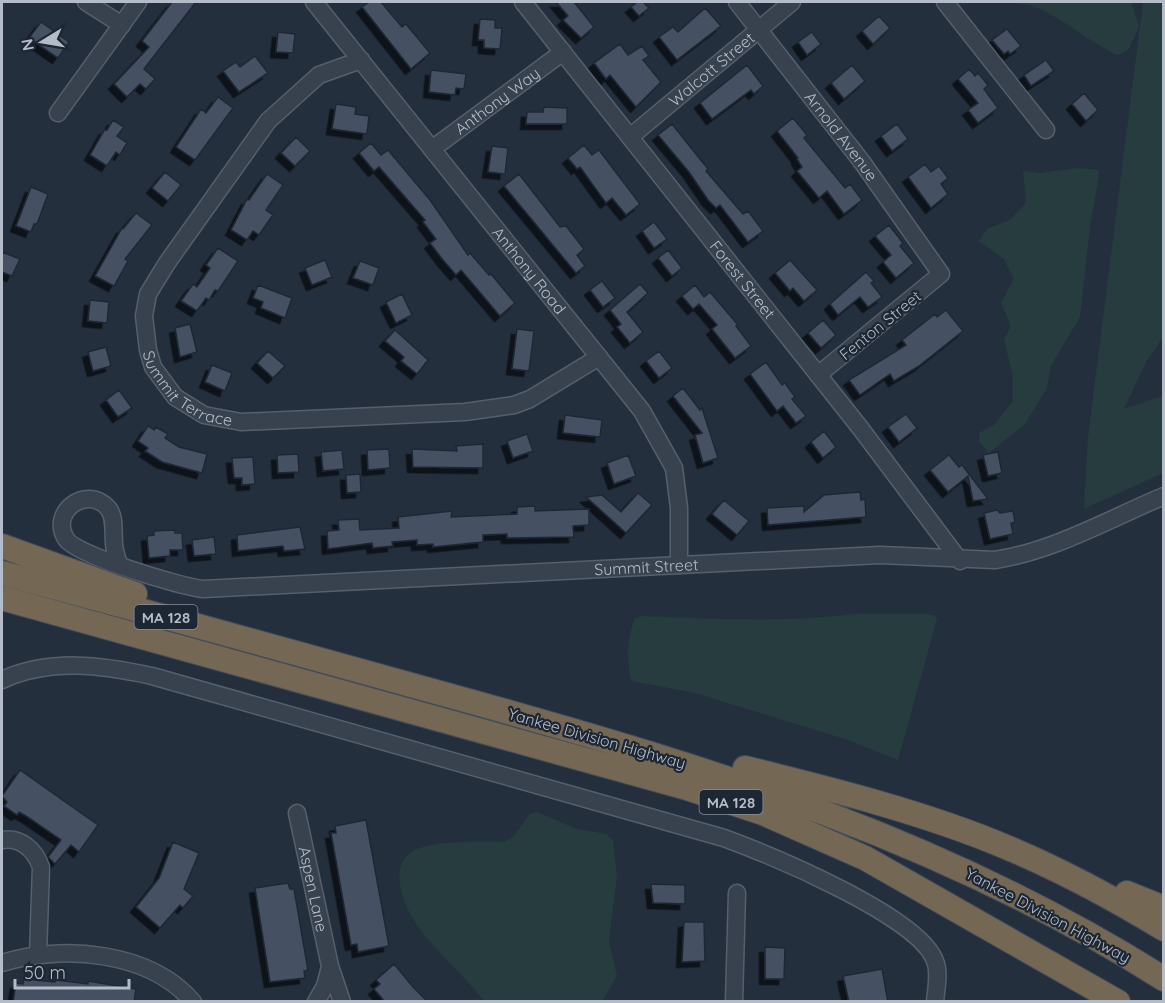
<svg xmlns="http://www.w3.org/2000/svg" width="1165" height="1003" font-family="Quicksand,sans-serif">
<defs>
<filter id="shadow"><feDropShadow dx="-5.5" dy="5.5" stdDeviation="0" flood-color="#0009"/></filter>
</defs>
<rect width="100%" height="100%" fill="#242f3e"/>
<path fill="#263c3f" d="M1001,2H1131L1139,26L1129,49L1118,55C1087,42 1062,16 1030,5C1021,3 1010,3 1001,2Z
M1143,2H1163L1164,336L1146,362L1124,409L1163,396V473L1084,509L1088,437Z
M1078,168L1098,170L1099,176L1090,226L1080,317L1051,366L1047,388L1025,424L989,453L979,441V433L994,425L1013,401V376L1004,340L1011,326L1001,303L1014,279L1004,259L979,241L987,229L1010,220L1026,203L1023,171L1040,173Z
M853,614H926L934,615L937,619L898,760L848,740L695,693L637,682L631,680C626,658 627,639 635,618L642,616C713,619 782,623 853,614Z
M537,812L577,829L607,834L613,841L617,876L609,941L617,976L602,1001H484C462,972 431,949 412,917C402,900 389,864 413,851C430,841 483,841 504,842L513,837L530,814Z"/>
<path fill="#455162" stroke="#1f2835" stroke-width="1.5" filter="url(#shadow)" d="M172,2H196L144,69L155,79L146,89L140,84L127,97L114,84L149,47L142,41Z
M369,2H381L402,27L406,24L430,53L411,69L362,7Z
M556,2H574L594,27L581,38L563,20L568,16Z
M637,2H643L649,8L639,16L631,7Z
M705,8L721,26L677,60L659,37L673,27L678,32Z
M879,16L890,28L873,44L862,31Z
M480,19L495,20V28H502L500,49L484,48V40H478Z
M41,22L69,42L58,58L29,38Z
M1007,29L1021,46L1010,54L1008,51L1004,54L992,40Z
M278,32L295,34L293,53L276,52Z
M812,32L821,44L807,55L798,42Z
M620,44L628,55L642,46L649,56L643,60L661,82L636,107L610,75L606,79L594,63Z
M255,56L268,73L239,92L223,71L236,62L240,67Z
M1046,60L1054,71L1031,86L1024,75Z
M747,65L763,86L754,94L751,90L712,119L700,103Z
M852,65L865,81L844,99L831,83Z
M969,69L975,76L978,73L988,85L984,89L998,108L978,123L968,110L978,103L958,79Z
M431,70L466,74L464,89L456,88L455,95L429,92Z
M1084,93L1098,110L1086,121L1072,104Z
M218,97L233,108L195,160L176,147L201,109L206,113Z
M336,104L356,107L355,114L369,116L367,134L332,129Z
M544,107L567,108V124H526L527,112H543Z
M793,118L807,135L804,138L845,188L850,184L862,200L844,214L827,191L819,198L797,171L802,167L797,159L798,158L777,131Z
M113,120L124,127L117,136L127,143L120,155L116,152L107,166L90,155L105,129L107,130Z
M672,124L708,169L706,171L743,214L748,211L763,231L748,242L720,205L716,208L708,200L689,172L658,135Z
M897,124L908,139L892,151L881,136Z
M296,137L310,151L295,166L281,153Z
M371,143L381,155L388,150L430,200L468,255L470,253L489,275L491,274L515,303L500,316L461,270L456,275L443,260L430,243L436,239L423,222L425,220L379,167L374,171L359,153Z
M584,145L592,155L599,150L640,204L626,215L612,198L606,203L580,167L577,169L568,158Z
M492,146L508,148L505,174L488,172Z
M925,164L931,172L939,166L948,178L941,184L948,194L931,208L908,177Z
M165,172L181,185L168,201L152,188Z
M267,174L283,185L266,210L273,215L259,235L253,231L247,240L231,230L247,199L249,200Z
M519,174L560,227L566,226L584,249L577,255L585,266L576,273L504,186Z
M31,187L48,194L37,224H34L31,232L16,226Z
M136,213L152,225L125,259L128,261L114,286L95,276L122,228L123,229Z
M654,222L667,239L654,248L642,231Z
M889,225L903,243L900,246L914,263L896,278L883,262L891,255L875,236Z
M218,248L238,261L218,291L215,290L209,300L206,298L197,311L181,301L193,284L197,287L210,268L206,265Z
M668,250L682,268L672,276L658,258Z
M2,252L20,259L12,276L2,272Z
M325,260L332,277L312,285L305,268Z
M790,260L817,290L804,301L793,288L790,291L775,273Z
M360,261L379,268L373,285L353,278Z
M866,272L874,281L871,283L882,297L868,307L860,297L838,315L830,304Z
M602,281L615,298L603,307L590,290Z
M640,284L648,293L627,312L643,332L630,343L617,327L621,324L610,310Z
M258,285L292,298L285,318L261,308L263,302L253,298Z
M695,285L704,297L710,292L738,325L736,326L751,346L735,358L712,329L717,325L699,304L693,309L682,296Z
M402,294L412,315L396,323L386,302Z
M90,300L109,302L107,323L88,321Z
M946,310L963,331L919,366L894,381L890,374L860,395L849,380L906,345L902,340L935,314L937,317Z
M823,320L836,335L821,348L808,333Z
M190,324L197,352L180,357L175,328Z
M517,329L534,331L529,371L512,369Z
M395,330L428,360L417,374L401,361L404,357L385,341Z
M106,347L111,366L93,371L88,352Z
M268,351L285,366L273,378L257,363Z
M659,351L672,368L659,378L646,361Z
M766,362L782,385L785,383L795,397L792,399L806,416L796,423L783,406L777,411L750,374Z
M212,365L232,373L225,391L205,382Z
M683,388L700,410L702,408L718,458L703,463L695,435L702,433L673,396Z
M119,390L132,408L118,417L106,400Z
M906,414L917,428L899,442L888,427Z
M565,415L602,420L600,437L563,433Z
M148,426L154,430L156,427L168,434L165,438L179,447L207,454L202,473L162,462L145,451L148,448L138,441Z
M824,431L836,447L823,458L811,442Z
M527,434L533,451L513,458L507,441Z
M483,444V468L413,467L412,449L457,451L456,446Z
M389,449L390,468L368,470L367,450Z
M342,450L344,469L323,471L321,452Z
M998,452L1002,473L988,476L983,455Z
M298,454L299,472L278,473L277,455Z
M628,455L636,476L614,484L607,463Z
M949,455L959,467L962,465L988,499L973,501L968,476L948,492L930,470Z
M253,457L255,484L242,485V478H234L232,458Z
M360,474L361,492L347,493L346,475Z
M860,492L861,500L865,499L866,517L768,525L767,508L804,506V512L824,495Z
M638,493L652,505L626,533L586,497L602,495L621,512Z
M724,500L749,521L737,535L712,514Z
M535,506V511L589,509V525L573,526L574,537L507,538V534L483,535V542L433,547V544L417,545V540L392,542L393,546L373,548L372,543L328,549L327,531L339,530L338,520L359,519L360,530L399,528L398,517L452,511L451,517L517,514V507Z
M997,510L1000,513L1013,511L1015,522L1011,523L1013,534L990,539L984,513Z
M300,527L305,549L284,551L283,546L238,551L237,535Z
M175,530V533H182L183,550H170V556L149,558L147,536L154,535V531Z
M214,537L216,554L194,556L192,540Z
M20,770L98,825L79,852L71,845L55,864L48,857L61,840L26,816L19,812L17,815L4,806L7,802L2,796Z
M366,820L389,946L358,952L357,944L351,945L331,833H336L335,826Z
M173,842L199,853L184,889L193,896L183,908L180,905L160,928L136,907L159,878Z
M288,883L290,889H294L308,970L304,971L305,978L270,982L255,888Z
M651,884L685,885V904L653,903Z
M684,922H704L705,961L682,962Z
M765,947L785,948L784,979H765Z
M394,964L413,987L428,1002H385L374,989L380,984L376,980Z
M882,969L888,1002H849L843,976Z
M24,979L55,982L56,980L88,984V981L136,989L134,1002H13L16,983L23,984Z"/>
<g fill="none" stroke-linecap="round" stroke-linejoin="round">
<defs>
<g id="minor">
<path d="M86,2L122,25"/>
<path id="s1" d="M314,2L642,411L674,468L679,508V565"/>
<path id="s2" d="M523,2L861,429L960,561"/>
<path id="s3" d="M737,2L862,162L941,274L818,375"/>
<path d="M945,2L1046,130"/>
<path id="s4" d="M361,60L319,75L268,121L167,263L148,294L144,316L148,350L153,367L175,397L204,415L241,422L465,412L514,405L530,399L599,357"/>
<path d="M58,113L138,2"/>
<path id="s5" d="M630,137L792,2"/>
<path id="s6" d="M432,149L563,52"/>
<path id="s7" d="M120,565C108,543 119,521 108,508C87,484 49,512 66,539C76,555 181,587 203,589L880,555L995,560C1054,551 1109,519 1164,496"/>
<path d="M2,680C50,658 102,665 152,676L724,838C770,855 919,916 935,961C940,973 936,989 935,1002"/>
<path id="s8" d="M297,813L330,966L342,1002"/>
<path d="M2,840C21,837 35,850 41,867L38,954"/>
<path d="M2,963C61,944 150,951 193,1002"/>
<path d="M316,1002L325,986L330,967"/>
<path d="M734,1002L737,893"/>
</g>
<path id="highway" d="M2,546L135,594
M2,573C158,615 313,657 469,701C716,770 944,840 1164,979
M2,598L687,788L763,813L865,858L1118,1002
M745,768C830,789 926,813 1006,847C1061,870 1113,898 1164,929
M1127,893L1164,908"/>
</defs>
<use href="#minor" stroke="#565f6c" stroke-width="19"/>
<use href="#highway" stroke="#434c59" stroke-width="26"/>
<use href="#minor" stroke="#38414e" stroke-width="16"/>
<use href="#highway" stroke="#746855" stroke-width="24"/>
</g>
<g text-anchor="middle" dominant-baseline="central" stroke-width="4.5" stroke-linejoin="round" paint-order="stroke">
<g fill="#1d2633" stroke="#878f9c" stroke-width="1.5">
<rect x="134.5" y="605" width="63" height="24" rx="4.5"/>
<rect x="699.5" y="790" width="63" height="24" rx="4.5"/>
</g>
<g font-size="15" font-weight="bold" fill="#b4bcc9">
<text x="166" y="617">MA 128</text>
<text x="731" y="802">MA 128</text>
</g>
<g font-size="16" fill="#b4bcc9" stroke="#1d2633">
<text stroke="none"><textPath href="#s5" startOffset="106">Walcott Street</textPath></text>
<text stroke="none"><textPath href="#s6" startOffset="81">Anthony Way</textPath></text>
<text stroke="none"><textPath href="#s3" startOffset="170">Arnold Avenue</textPath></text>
<text stroke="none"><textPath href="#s1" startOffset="344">Anthony Road</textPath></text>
<text stroke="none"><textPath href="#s2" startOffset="354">Forest Street</textPath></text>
<text transform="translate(880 325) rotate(-39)">Fenton Street</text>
<text stroke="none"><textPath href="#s4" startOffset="440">Summit Terrace</textPath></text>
<text stroke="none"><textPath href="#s7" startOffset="728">Summit Street</textPath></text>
<text transform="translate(597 738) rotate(16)">Yankee Division Highway</text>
<text stroke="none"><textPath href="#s8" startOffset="78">Aspen Lane</textPath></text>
<text transform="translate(1048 915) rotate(28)">Yankee Division Highway</text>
</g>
</g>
<rect width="1165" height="1003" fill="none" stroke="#b4bcc9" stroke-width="6"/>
<g transform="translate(42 42) rotate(259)" stroke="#1d2633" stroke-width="4.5" paint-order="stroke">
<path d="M0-4.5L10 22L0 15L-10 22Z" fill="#b4bcc9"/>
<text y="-9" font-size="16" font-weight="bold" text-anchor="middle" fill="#b4bcc9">N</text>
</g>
<path d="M15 979v9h114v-9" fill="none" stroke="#b4bcc9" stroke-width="3"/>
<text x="24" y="979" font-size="18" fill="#b4bcc9" stroke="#1d2633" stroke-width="4.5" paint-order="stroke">50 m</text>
</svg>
